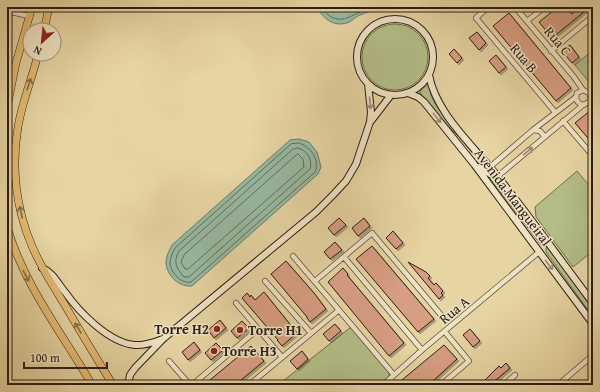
<svg xmlns="http://www.w3.org/2000/svg" width="600" height="392" font-family="'Gentium Book Plus',serif">
<defs>
<filter id="shadow"><feDropShadow dx="2" dy="2" stdDeviation="0" flood-color="#0004"/></filter>
</defs>
<rect width="100%" height="100%" fill="#e6d4a2"/>
<filter id="stains"><feTurbulence type="fractalNoise" baseFrequency=".005" numOctaves="4"/><feColorMatrix values="0 0 0 0 .2 0 0 0 0 .09 0 0 0 0 .02 0 0 0 .5 -.17"/></filter>
<radialGradient id="worn" r=".72"><stop offset=".6" stop-color="#630" stop-opacity="0"/><stop offset="1" stop-color="#630" stop-opacity=".3"/></radialGradient>
<path fill="#b3bd86" stroke="#6e6e4e" d="M362 57a33 33 0 1 1 66 0a33 33 0 1 1-66 0Z
M593,50V87L575,65Z
M428,84L431,95L435,104L490,173L482,165L461,139L447,125L420,93V91Z
M577,171L593,190V251L573,267L536,217L535,207Z
M488,176C490,177 492,177 494,178C500,181 540,239 541,245Z
M546,244L593,310V317L546,252Z
M351,327L389,372V378L381,385H278Z"/>
<path fill="#97b9a1" stroke="#6b7b6a" d="M316,7H385C376,9 366,12 358,16C354,18 351,22 347,23C332,27 324,18 316,7Z
M299,139L309,142L317,152L321,167L318,174L192,286C179,287 167,276 166,263C166,256 169,251 172,245L290,140Z"/>
<g fill="none" stroke-linecap="round" stroke-linejoin="round">
<path stroke="#606c5c" stroke-width="1" d="M321,7C337,30 351,15 370,7
M299,143C311,147 320,160 315,172L191,282C181,284 171,273 170,263C170,258 173,252 175,248L291,144Z
M298,148C307,150 313,160 310,169L189,277H184C176,268 173,262 179,251L293,149Z
M298,154L303,159L304,167L188,269H185L181,262L184,255Z"/>
</g>
<path fill="#d79e81" stroke="#2a1e17" filter="url(#shadow)" d="M558,7H566L572,14L580,7H590L552,38L539,22Z
M509,13L571,88L556,101L493,26Z
M477,32L486,43L479,50L469,38Z
M570,45L579,57L572,63L562,51Z
M454,49L462,58L457,63L449,54Z
M496,55L506,67L499,73L489,61Z
M591,110L593,113V144L575,123Z
M339,218L346,225L334,235L328,228Z
M364,218L370,226L358,236L352,228Z
M393,231L403,243L396,249L386,238Z
M335,242L342,250L330,259L324,252Z
M372,246L434,319L418,332L356,259Z
M286,261L314,293L326,309L310,322L307,318V317L271,274Z
M408,262L426,272L430,276L428,278L434,285L436,283L443,291L441,293L443,295L439,299Z
M343,268L348,274L347,275L404,343L389,356L328,282Z
M264,292L297,333L282,346L277,340H278L242,298L247,293L250,297L251,295L255,300Z
M220,320L226,328L214,338L208,330Z
M242,321L249,328L237,338L231,331Z
M335,324L341,331L329,341L323,334Z
M470,329L480,341L473,347L463,335Z
M194,342L200,350L188,360L182,352Z
M216,343L223,350L211,360L205,353Z
M444,345L457,359L433,381L428,385H396Z
M251,346L264,361L235,385H204Z
M302,351L308,359L297,369L290,361Z
M506,363L510,368L490,385H480L499,366L501,368Z"/>
<g fill="none" stroke-linecap="round" stroke-linejoin="round">
<defs>
<path id="street" d="M488,7L476,18L555,112
M515,7L574,77L583,90
M7,11L29,16
M527,21L545,7
M551,51L593,16
M563,121L593,156
M533,130L540,131L545,137
M490,167L533,130L576,97
M498,176L583,105L589,102L591,98L589,93L583,90L577,93C575,99 577,103 583,105
M293,256L394,375
M344,257L422,350
M265,281L311,333
M315,281L372,233L441,315
M236,303L282,357
M169,361L190,385
M192,385L258,329
M249,385L339,310
M383,385L422,350L539,252
M441,385L469,361L445,332
M504,385L515,375
M558,385L593,355"/>
<path id="secondary" d="M357 57a38 38 0 1 1 76 0a38 38 0 1 1-76 0Z
M429,75C436,114 474,146 498,177C531,218 561,261 593,303
M408,93L418,97L424,102L474,164L593,324
M371,121L391,95
M479,167L490,174L497,176
M42,268C53,272 58,284 65,292C79,312 109,343 135,345C145,346 154,342 163,339
M128,385L130,375L135,368L163,339L316,212L332,196L346,181L356,164L370,122L371,112L368,84"/>
<path id="primary" d="M44,30L49,7
M38,54C32,79 22,102 18,127C11,167 16,209 32,246C41,268 54,287 66,307C81,333 97,359 113,385
M7,107L16,63L32,7
M7,227C24,285 62,333 92,385"/>
</defs>
<use href="#street" stroke="#594c3a" stroke-width="6"/>
<use href="#secondary" stroke="#2a1e17" stroke-width="8"/>
<use href="#primary" stroke="#2a1e17" stroke-width="8"/>
<use href="#street" stroke="#efe3c3" stroke-width="4.5"/>
<use href="#secondary" stroke="#efe3c3" stroke-width="6"/>
<use href="#primary" stroke="#e3ba71" stroke-width="7"/>
</g>
<defs><path id="oneway-shaft" d="M-6 0H5M1.5-3L5.5 0L1.5 3" fill="none" stroke-width="1.6" stroke-linecap="round" stroke-linejoin="round"/></defs>
<g stroke="#866c44">
<use href="#oneway-shaft" transform="translate(29 84) rotate(-72)"/>
<use href="#oneway-shaft" transform="translate(21 212) rotate(-102)"/>
<use href="#oneway-shaft" transform="translate(26 276) rotate(62)"/>
<use href="#oneway-shaft" transform="translate(78 328) rotate(-121)"/>
</g>
<g stroke="#968a76">
<use href="#oneway-shaft" transform="translate(370 103) rotate(85)"/>
<use href="#oneway-shaft" transform="translate(437 118) rotate(51)"/>
<use href="#oneway-shaft" transform="translate(528 151) rotate(-40)"/>
<use href="#oneway-shaft" transform="translate(549 265) rotate(52)"/>
</g>
<g fill="#8f2418" stroke="#efe3c3" stroke-width="1.5">
<circle cx="217" cy="329" r="4"/>
<circle cx="240" cy="330" r="4"/>
<circle cx="214" cy="351" r="4"/>
</g>
<g text-anchor="middle" dominant-baseline="central" stroke-width="3" stroke-linejoin="round" paint-order="stroke">
<g font-size="14" fill="#2a1e17" stroke="#efe3c3">
<text transform="translate(558 41) rotate(50)">Rua C</text>
<text transform="translate(524 58) rotate(50)">Rua B</text>
<text transform="translate(513 197) rotate(53)">Avenida Mangueiral</text>
<text transform="translate(454 310) rotate(-40)">Rua A</text>
</g>
<g font-size="14" font-weight="bold" fill="#2a1e17" stroke="#efe3c3" text-anchor="start">
<text x="209" y="329" text-anchor="end">Torre H2</text>
<text x="248" y="330">Torre H1</text>
<text x="222" y="351">Torre H3</text>
</g>
</g>
<rect width="600" height="392" fill="none" stroke="#e6d4a2" stroke-width="24"/>
<rect x="8" y="8" width="584" height="376" fill="none" stroke="#2a1e17" stroke-width="2"/>
<rect x="12" y="12" width="576" height="368" fill="none" stroke="#2a1e17"/>
<g transform="translate(42 42) rotate(207)"><circle r="19" fill="#efe3c3" stroke="#a0947e"/>
<path d="M0-3L7 15L0 10L-7 15Z" fill="#8f2418"/>
<text y="-6" font-size="11" font-weight="bold" text-anchor="middle" fill="#2a1e17">N</text>
</g>
<path d="M24 362v6h83v-6" fill="none" stroke="#2a1e17" stroke-width="2"/>
<text x="30" y="362" font-size="12" fill="#2a1e17" stroke="#efe3c3" stroke-width="3" paint-order="stroke">100 m</text>
<rect width="100%" height="100%" filter="url(#stains)"/>
<rect width="100%" height="100%" fill="url(#worn)"/>
</svg>
